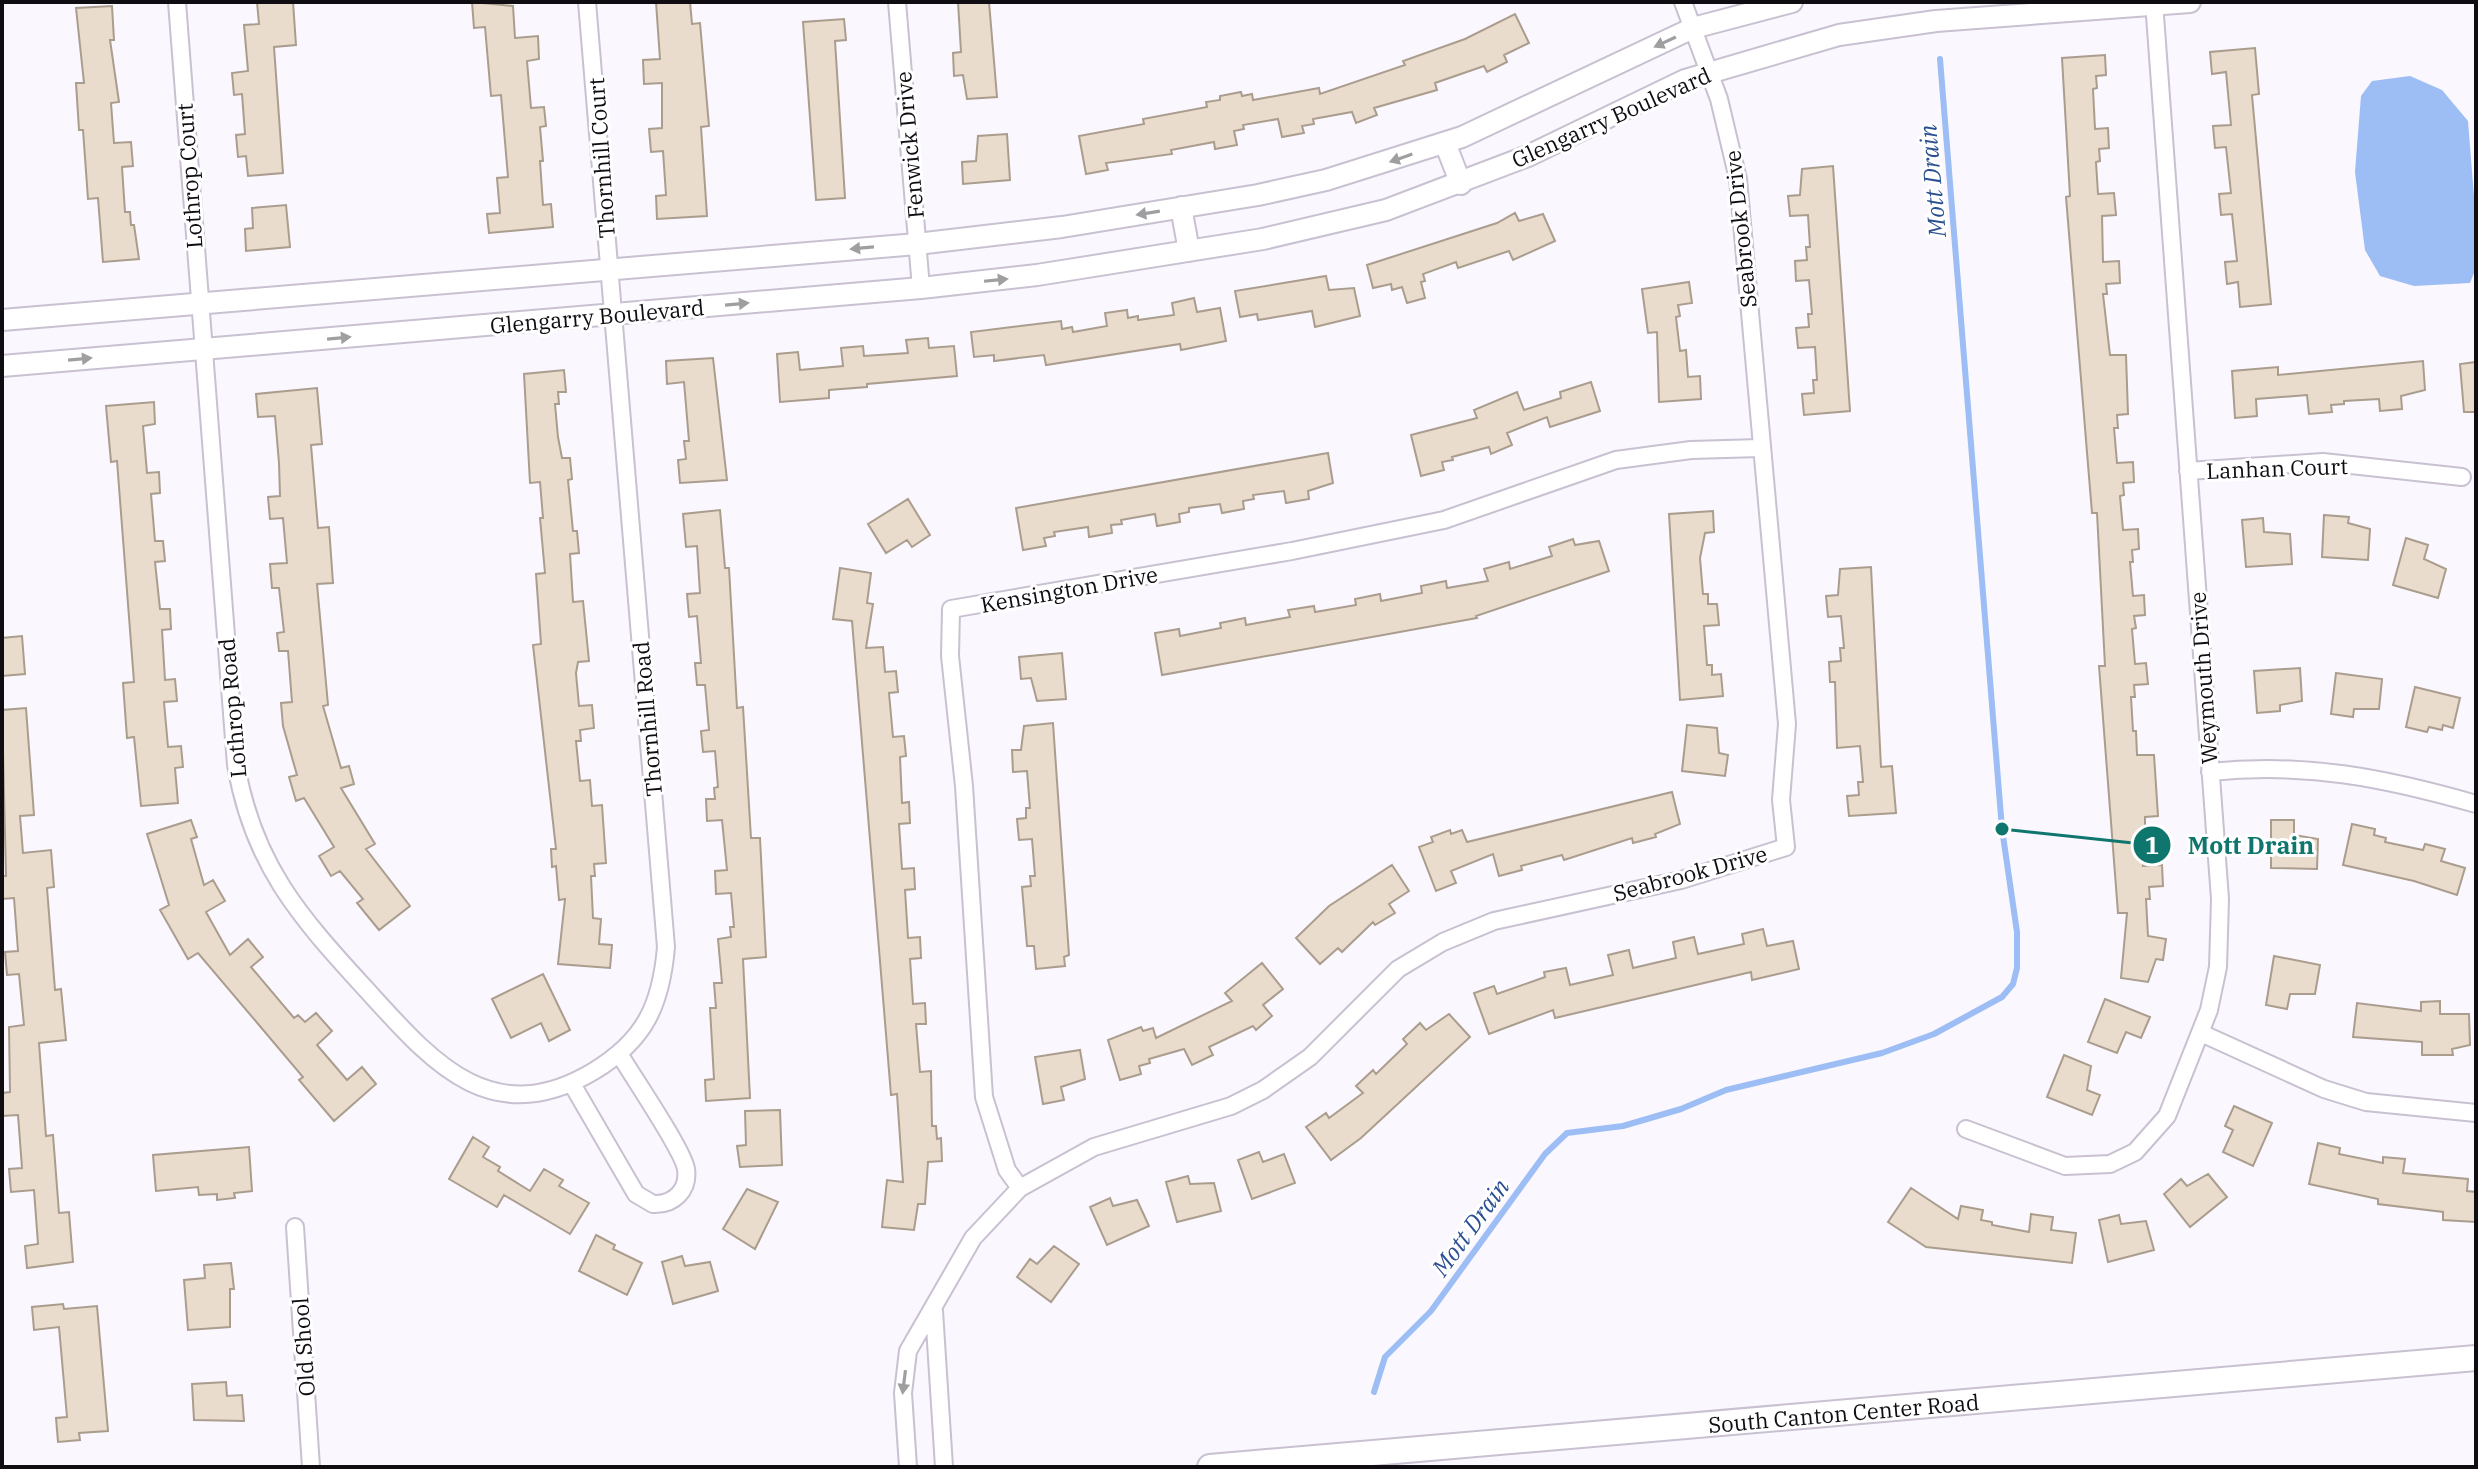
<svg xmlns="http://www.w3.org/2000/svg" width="2478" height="1469" font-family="'IBM Plex Serif',serif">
<rect width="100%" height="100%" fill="#faf7fe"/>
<path fill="#9dbdf5" d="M2410,76L2442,90L2468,121L2476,222V268L2470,283L2414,286L2380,276L2365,250L2355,172L2361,96L2372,81Z"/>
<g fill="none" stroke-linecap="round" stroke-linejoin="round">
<path stroke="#9dbdf5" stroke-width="6" d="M1374,1392L1385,1357L1431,1311L1545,1154L1567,1133L1623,1126L1681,1109L1726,1090L1882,1053L1934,1034L2002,997L2013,984L2017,968V932L2002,829L1940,59"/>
</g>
<path fill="#eadccc" stroke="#aa9d8e" stroke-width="2" d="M257,2H293L296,45L274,47L283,173L248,176L246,156L238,157L236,135L245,134L242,94L234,95L232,73L248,71L244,25L259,24Z
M472,2L513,6L515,38L538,36L539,59L527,61L531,108L544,107L546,126L540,127L543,161H540L543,205L551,204L553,227L489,233L487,214L500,213L497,178L508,177L501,95L491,96L485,27L474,28Z
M656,2H690L692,24L700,23L709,126L701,127L707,216L657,219L656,196L666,195L663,151L651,152L649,129L662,128V83L644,84L643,60L660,59Z
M958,2H989L997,97L967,99L963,75L954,76L953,53L961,52Z
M112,6L114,40H110L119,102L111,103L114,143L131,142L133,166L122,167L125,212H130L131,225H134L139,259L103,262L98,198L88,199L83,130H79L76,83H84L76,8Z
M1515,14L1529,43L1504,55L1507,62L1487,72L1484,66L1435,83L1437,90L1374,108L1377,115L1356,123L1352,112L1313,119L1314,124L1302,126L1304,133L1282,137L1278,119L1243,125L1244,129L1234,131L1237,145L1215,149L1214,142L1171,150L1172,154L1106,163L1108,170L1086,174L1079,136L1144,124L1143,119L1207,107L1206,102L1220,100V96L1241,92L1242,96L1252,94L1253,100L1319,88L1320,94L1405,65L1403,61L1465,39Z
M844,19L846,40L835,41L845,198L816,200L803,22Z
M2255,48L2259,94L2252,95L2271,304L2240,307L2238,282L2227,284L2225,262L2237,261L2232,214L2221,215L2219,194L2231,193L2226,147L2215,148L2213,126L2231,125L2226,72L2212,74L2210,52Z
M2105,55L2106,75L2096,76L2097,88L2093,89L2095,129L2108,128L2109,148L2099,149L2100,161L2096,162L2098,194L2114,193L2116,215L2102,216L2103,262L2119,261L2120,283L2106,284L2107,294H2103L2110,355H2126L2128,414L2117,415L2118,428H2114L2117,463L2133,462L2134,482L2123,483L2124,495L2120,496L2123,530L2138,529L2139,549L2132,550L2133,562H2130L2133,596L2144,595L2145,615L2134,616L2136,628L2132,629L2135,664L2146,663L2148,684L2134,685L2135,697H2131L2133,731H2136L2137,755H2154L2158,816L2145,817V829L2142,830L2143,866L2162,865L2163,886L2149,887L2150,899H2146L2148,936L2166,939L2163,960L2156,959L2148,982L2121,978L2127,913H2118L2099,666H2105L2097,513H2092L2066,197L2070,196L2062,58Z
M1007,134L1010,180L963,184L962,162L976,161L978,136Z
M1833,166L1850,411L1804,415L1802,394L1814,393L1813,380H1817L1815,347L1798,348L1796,328L1809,327L1808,314H1812L1809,280L1796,281L1795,261L1807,260L1806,247H1810L1808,215L1790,216L1788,196L1800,195L1802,169Z
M286,205L290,247L246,251L245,229L253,228L252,208Z
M1515,213L1519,221L1543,214L1555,241L1513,260L1509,251L1458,268L1456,262L1423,274L1425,281L1421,282L1425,298L1407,303L1402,287L1392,290L1391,284L1373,288L1367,265L1497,223Z
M1326,276L1329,290L1354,288L1360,316L1315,327L1312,311L1258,320L1257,314L1240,317L1235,291Z
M1689,282L1692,303L1678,305L1680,316L1676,317L1680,351L1686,350L1688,377L1700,376L1701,399L1659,402L1657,332L1648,333L1642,289Z
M1194,298L1197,312L1220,308L1226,341L1181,350L1180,344L1046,365L1044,355L994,361V355L974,357L971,332L1061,321L1062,329L1072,327L1073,332L1107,326L1105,313L1127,310L1128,318L1138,316V320L1174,315L1172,303Z
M928,338L929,348L954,346L957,376L867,384V387L829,390V398L780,402L777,354L798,352L800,370L843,366L841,348L863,346L864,356L908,353L906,340Z
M713,358L727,480L680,483L678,460L686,459L684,441H689L684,382L667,384L666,361Z
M2423,361L2425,390L2401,396L2402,409L2380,411L2379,399L2344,401V404L2331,405L2332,412L2309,414L2307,395L2256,399L2257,416L2235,418L2232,371L2278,367V375Z
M2476,362V412H2464L2460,364Z
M564,370L566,392H558L559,404H555L558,437L562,458H570L572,479L568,480L573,531H577L579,553L570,554L573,602L583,601L589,661L578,662L576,673L579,706L592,705L594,728L580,730L581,741H576L580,781L590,780L592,806L602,805L606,863L594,864L595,876H591L593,918L601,919L599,944L612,945L610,968L558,964L565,899L559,900L556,866L552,867L551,849H556L533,645L541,644L536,574L545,573L540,518H543L540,482L530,483L524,374Z
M1591,382L1600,411L1550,427L1547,417L1507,433L1512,445L1491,454L1489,447L1452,457L1453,460L1442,462L1444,470L1421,476L1411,435L1477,418L1474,410L1517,392L1524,410L1561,398L1560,392Z
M317,388L322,444L311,445L318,528L329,527L333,583L317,584L328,705L323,706L341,768L349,766L354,784L341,788L375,844L366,849L410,906L379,930L357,903L363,899L340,871L331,876L319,856L334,847L304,798L296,801L289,777L297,775L283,726L281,703L292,702L288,651H279L277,633L284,632L279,588H272L270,564L287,563L283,518L270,519L268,497L280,496L279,463L275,416L258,417L256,394Z
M154,402L155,424L143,426L147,473L159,472L160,493L151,494L155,541H163L165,561L155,562L160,609H170L171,629L162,630L165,680L175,679L177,701L164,702L168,747L181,746L183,767L175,768L178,803L141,806L134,737L127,738L123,683L134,682L117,461L111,462L106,406Z
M1328,453L1333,483L1308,491L1309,499L1286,503L1284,491L1253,495L1254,499L1243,501L1244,509L1222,513L1220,504L1189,508V512L1179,514L1180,522L1157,526L1155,514L1121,520L1122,524L1111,525L1112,533L1089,537L1088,527L1054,532L1055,536L1044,538L1046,546L1023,550L1016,508Z
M908,499L930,535L912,547L907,540L886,553L868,524Z
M720,510L725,568H729L737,708L743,707L751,838H760L766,957L743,959L750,1098L706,1101L705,1080L714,1079L710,1008H716L714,983H722L718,939L731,937L730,927H734L731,893L716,894L715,871L727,870L722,820L707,821L706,799H715L714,788L718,787L715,751L703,752L701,731L709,730L705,685H697L695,663H701L697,616L689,617L687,594L700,593L697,546L686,547L683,514Z
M1713,511L1714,532L1705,533L1700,558L1703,594H1708V604H1717L1719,625L1704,626L1707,665H1712V675L1721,674L1723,696L1680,700L1669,514Z
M2324,515L2349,517L2348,523L2370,529L2368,560L2322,557Z
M2263,518L2264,532L2290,534L2292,564L2246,567L2242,520Z
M2406,538L2428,545L2424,559L2446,569L2438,598L2393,585Z
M1573,539L1575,545L1599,541L1609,571L1476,616L1477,618L1162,675L1155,633L1179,629L1180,636L1221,628L1220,623L1245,618L1246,625L1290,617L1288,610L1314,606L1315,612L1356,605L1355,599L1380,594L1381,601L1422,593L1421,586L1446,581L1447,588L1488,581L1484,569L1509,562L1510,569L1552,556L1549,547Z
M1871,567L1881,767L1892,766L1896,813L1849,816L1847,796L1859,795L1858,782H1863L1860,746L1837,748L1835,682H1830L1829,662L1841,661L1840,648H1844L1841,616L1828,617L1826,596L1838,595L1840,569Z
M840,568L871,573L867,603L873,604L866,648L883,647L885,672L896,671L898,692L889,693L893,737L904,736L906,756L900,757L902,803L909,802L910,823L899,824L902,869L914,868L915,889L905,890L908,938L920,937L921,958L910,959L913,1004L925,1003L926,1024H916L920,1072L931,1071L932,1126H936L937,1139L941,1138L942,1161L928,1162L925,1204H918L914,1230L882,1227L887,1180L903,1182L897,1094L891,1095L852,621L833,619Z
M22,636L25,674L2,676V638Z
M1062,653L1066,699L1037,701L1031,678L1021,679L1019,657Z
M2300,668L2302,701L2280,705V711L2257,713L2254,671Z
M2336,673L2382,679L2379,709H2354L2353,717L2331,714Z
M2415,687L2460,698L2453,728L2443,725L2442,730L2429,727L2427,732L2406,727Z
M26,708L34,815L20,816L23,853L51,850L54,887L47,888L55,990L61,989L66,1040L39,1043L46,1136L53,1135L59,1213L69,1212L73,1262L27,1268L25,1246L38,1244L34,1190L11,1192L9,1169L22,1168L18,1115L2,1116V1093L10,1092L9,1027L24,1025L19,974L7,975L5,952L18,951L14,898L2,899V876H6L2,710Z
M1053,723L1069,955L1064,957L1065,966L1036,969L1034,946H1027L1022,887L1031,886L1030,876H1035L1032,839L1019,840L1017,819L1026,818V808H1030L1027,771L1013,772L1012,750H1021L1024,726Z
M1687,725L1717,728L1719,753L1728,755L1725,776L1682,771Z
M1672,792L1680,824L1655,834L1656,837L1633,843L1632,838L1564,860L1562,855L1521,866L1522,870L1499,876L1493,854L1451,871L1456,883L1436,891L1419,847L1433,842L1431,837L1450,830L1451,834L1462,830L1467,842Z
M191,820L197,837L191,839L204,885L213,880L225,901L206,912L230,955L248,939L263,957L251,967L294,1018L298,1015L305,1022L316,1013L332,1031L317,1045L347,1080L362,1067L376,1084L334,1121L299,1080L303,1077L198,953L188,959L160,910L169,905L147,834Z
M2271,820H2294V835L2318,839L2317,869L2271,868Z
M2352,824L2375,829L2374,835L2386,838L2385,842L2423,850L2425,844L2445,849L2441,861L2465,868L2457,895L2414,881L2343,865Z
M1392,865L1409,891L1389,904L1395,913L1375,925L1373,922L1342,952L1338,948L1320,964L1296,938L1329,906Z
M1763,929L1767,946L1793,941L1799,969L1752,980L1751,972L1555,1018L1553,1010L1489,1034L1474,993L1494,986L1497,994L1545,977L1544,972L1566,968L1570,985L1613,975L1608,955L1629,950L1633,968L1676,958L1673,942L1694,937L1698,954L1744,944L1742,934Z
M2274,956L2320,965L2315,994H2290L2287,1009L2266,1005Z
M1262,963L1283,989L1263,1005L1272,1016L1256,1030L1253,1026L1209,1047L1213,1055L1192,1065L1184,1049L1149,1059L1150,1063L1139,1066L1141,1074L1120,1080L1108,1040L1141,1027L1143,1031L1153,1028L1156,1038L1232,1001L1225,993Z
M543,974L570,1030L549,1041L541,1023L511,1038L492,999Z
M2105,999L2150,1017L2141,1038L2126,1032L2117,1053L2088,1042Z
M2440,1001V1014H2469L2470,1045L2452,1049L2453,1055H2422V1042L2353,1037L2357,1003L2421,1011V1002Z
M1449,1014L1470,1037L1361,1138L1331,1160L1306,1127L1326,1113L1329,1118L1363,1093L1356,1086L1373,1070L1376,1074L1407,1044L1403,1039L1420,1023L1426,1030Z
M1080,1050L1085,1079L1061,1087L1064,1100L1043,1104L1035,1057Z
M2064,1055L2091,1066L2087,1090L2100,1095L2092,1115L2047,1097Z
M2234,1106L2272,1123L2253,1166L2223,1152L2233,1130L2225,1126Z
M780,1110L782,1165L740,1167L737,1146L746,1145L745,1111Z
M473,1137L489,1147L483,1157L500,1167L498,1171L530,1191L544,1169L563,1180L559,1186L589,1203L570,1234L504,1195L497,1207L449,1179Z
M2318,1143L2340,1148L2339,1154L2383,1163V1157L2405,1159L2403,1173L2468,1179L2467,1191L2476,1192V1222L2443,1220V1212L2378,1204V1199L2309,1184Z
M249,1147L252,1191L234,1193L235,1198L217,1200V1194L199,1195L198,1187L156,1191L153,1155Z
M1259,1152L1263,1162L1284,1154L1295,1183L1252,1199L1238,1160Z
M2208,1174L2227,1197L2190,1227L2164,1194L2181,1179L2187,1186Z
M1188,1176L1190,1184L1214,1183L1221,1211L1177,1222L1166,1182Z
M1911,1188L1958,1219L1961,1206L1983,1210L1981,1220L1992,1222V1225L2029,1232L2031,1214L2053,1217L2051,1230L2076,1233L2072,1263L1926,1247L1888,1222Z
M747,1189L778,1202L755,1249L723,1229Z
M1110,1198L1113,1206L1137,1200L1149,1226L1107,1245L1090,1207Z
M2119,1215L2121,1224L2146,1221L2154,1250L2108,1262L2099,1220Z
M596,1235L615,1245L613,1249L642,1263L627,1295L579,1271Z
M1054,1246L1079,1264L1051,1302L1017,1277L1030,1259L1037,1264Z
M682,1256L685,1266L710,1262L718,1291L673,1304L662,1262Z
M231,1263L234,1289H230V1327L188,1330L184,1280L205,1278L204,1265Z
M63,1304L64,1309L97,1306L108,1431L79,1433L80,1440L58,1442L56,1418L67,1417L59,1327L34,1330L32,1307Z
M226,1382L227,1396L242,1395L244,1421L194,1420L192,1384Z"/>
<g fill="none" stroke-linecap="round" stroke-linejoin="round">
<defs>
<path id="minor" d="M177,2L236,765C253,864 299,916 364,987C429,1058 489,1134 594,1071C645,1040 661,1005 666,947L587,2
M897,2L921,288
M2188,471L2323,462L2462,477
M2210,772C2306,762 2385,778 2476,804
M2201,1033L2324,1089L2366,1102L2476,1113
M572,1084L636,1194L653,1204C674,1205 689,1190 686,1169C683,1150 633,1077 620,1055
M1966,1129L2065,1166L2110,1164L2135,1152L2167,1116L2209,1010L2218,967L2220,899L2154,2
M1020,1188L1007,1170L984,1097L964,786L950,656L951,609L1292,551L1444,520L1616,460L1691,450L1760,448
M295,1227L311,1467
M934,1311L944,1467
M908,1467L903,1393L908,1351L973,1238L1020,1188L1094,1147L1231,1106L1263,1090L1310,1057L1398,969L1443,942L1494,921L1681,880L1786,847L1781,800L1787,724L1738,179L1719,99L1683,2"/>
<path id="tertiary" d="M1445,143L1461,184
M1181,207L1189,251
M2,320L917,244L1062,227L1258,195L1326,180L1462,137L1693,28L1792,2
M2,366L921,288L1037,275L1263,239L1386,210L1528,156L1685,80L1839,35L1936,21L2190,2"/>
<g id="secondary">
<path id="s1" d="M1210,1467L2476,1358"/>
</g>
</defs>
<use href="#minor" stroke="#c9c0d1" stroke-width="20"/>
<use href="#tertiary" stroke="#c9c0d1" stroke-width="24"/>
<use href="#secondary" stroke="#c9c0d1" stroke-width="28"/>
<use href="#minor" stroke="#fff" stroke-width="16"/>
<use href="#tertiary" stroke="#fff" stroke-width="20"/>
<use href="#secondary" stroke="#fff" stroke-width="24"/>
</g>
<defs><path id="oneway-solid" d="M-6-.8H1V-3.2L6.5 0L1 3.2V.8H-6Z" transform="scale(2)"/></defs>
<g fill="#9f9ea0">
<use href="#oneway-solid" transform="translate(1665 42) rotate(155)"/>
<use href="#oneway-solid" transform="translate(1401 158) rotate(161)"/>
<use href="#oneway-solid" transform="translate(1148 213) rotate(171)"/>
<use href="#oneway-solid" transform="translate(862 248) rotate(175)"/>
<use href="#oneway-solid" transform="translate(996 280) rotate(-6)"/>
<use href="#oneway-solid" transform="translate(737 304) rotate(-5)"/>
<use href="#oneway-solid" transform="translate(339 338) rotate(-5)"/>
<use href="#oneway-solid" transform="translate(80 359) rotate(-5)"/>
<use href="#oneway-solid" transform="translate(904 1382) rotate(97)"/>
</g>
<g text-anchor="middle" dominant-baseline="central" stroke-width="6" stroke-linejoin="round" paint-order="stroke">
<g font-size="22" fill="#0f0c12" stroke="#fff">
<text transform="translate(1611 117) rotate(-24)">Glengarry Boulevard</text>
<text transform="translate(909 145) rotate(-95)">Fenwick Drive</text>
<text transform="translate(601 158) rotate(-94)">Thornhill Court</text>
<text transform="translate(189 176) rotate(-94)">Lothrop Court</text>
<text transform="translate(1740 229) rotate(-96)">Seabrook Drive</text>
<text transform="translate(597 316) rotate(-5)">Glengarry Boulevard</text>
<text transform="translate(2277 468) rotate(-2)">Lanhan Court</text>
<text transform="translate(1069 589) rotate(-10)">Kensington Drive</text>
<text transform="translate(2203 678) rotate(-94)">Weymouth Drive</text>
<text transform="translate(232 708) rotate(-95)">Lothrop Road</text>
<text transform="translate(647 719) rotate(-95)">Thornhill Road</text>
<text transform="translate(1690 873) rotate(-15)">Seabrook Drive</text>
<text transform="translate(303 1347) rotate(-94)">Old Shool</text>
<text stroke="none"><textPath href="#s1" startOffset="636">South Canton Center Road</textPath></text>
</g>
<g font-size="24" font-style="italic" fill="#2b5092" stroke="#fff">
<text transform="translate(1932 181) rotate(-95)">Mott Drain</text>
<text transform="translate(1470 1227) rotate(-54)">Mott Drain</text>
</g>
</g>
<path fill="none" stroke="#0f766e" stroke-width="3" d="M2002 829L2152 845"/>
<g fill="#0f766e" stroke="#fff" stroke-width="3">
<circle cx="2002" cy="829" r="8"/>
<circle cx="2152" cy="845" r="20"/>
</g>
<g font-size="24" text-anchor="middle" font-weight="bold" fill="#fff">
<text x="2152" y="854">1</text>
</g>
<g font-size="24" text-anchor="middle" font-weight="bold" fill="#0f766e" stroke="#fff" stroke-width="6" stroke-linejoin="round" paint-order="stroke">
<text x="2251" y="854">Mott Drain</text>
</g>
<rect width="2478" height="1469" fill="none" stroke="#0f0c12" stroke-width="8"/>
</svg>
